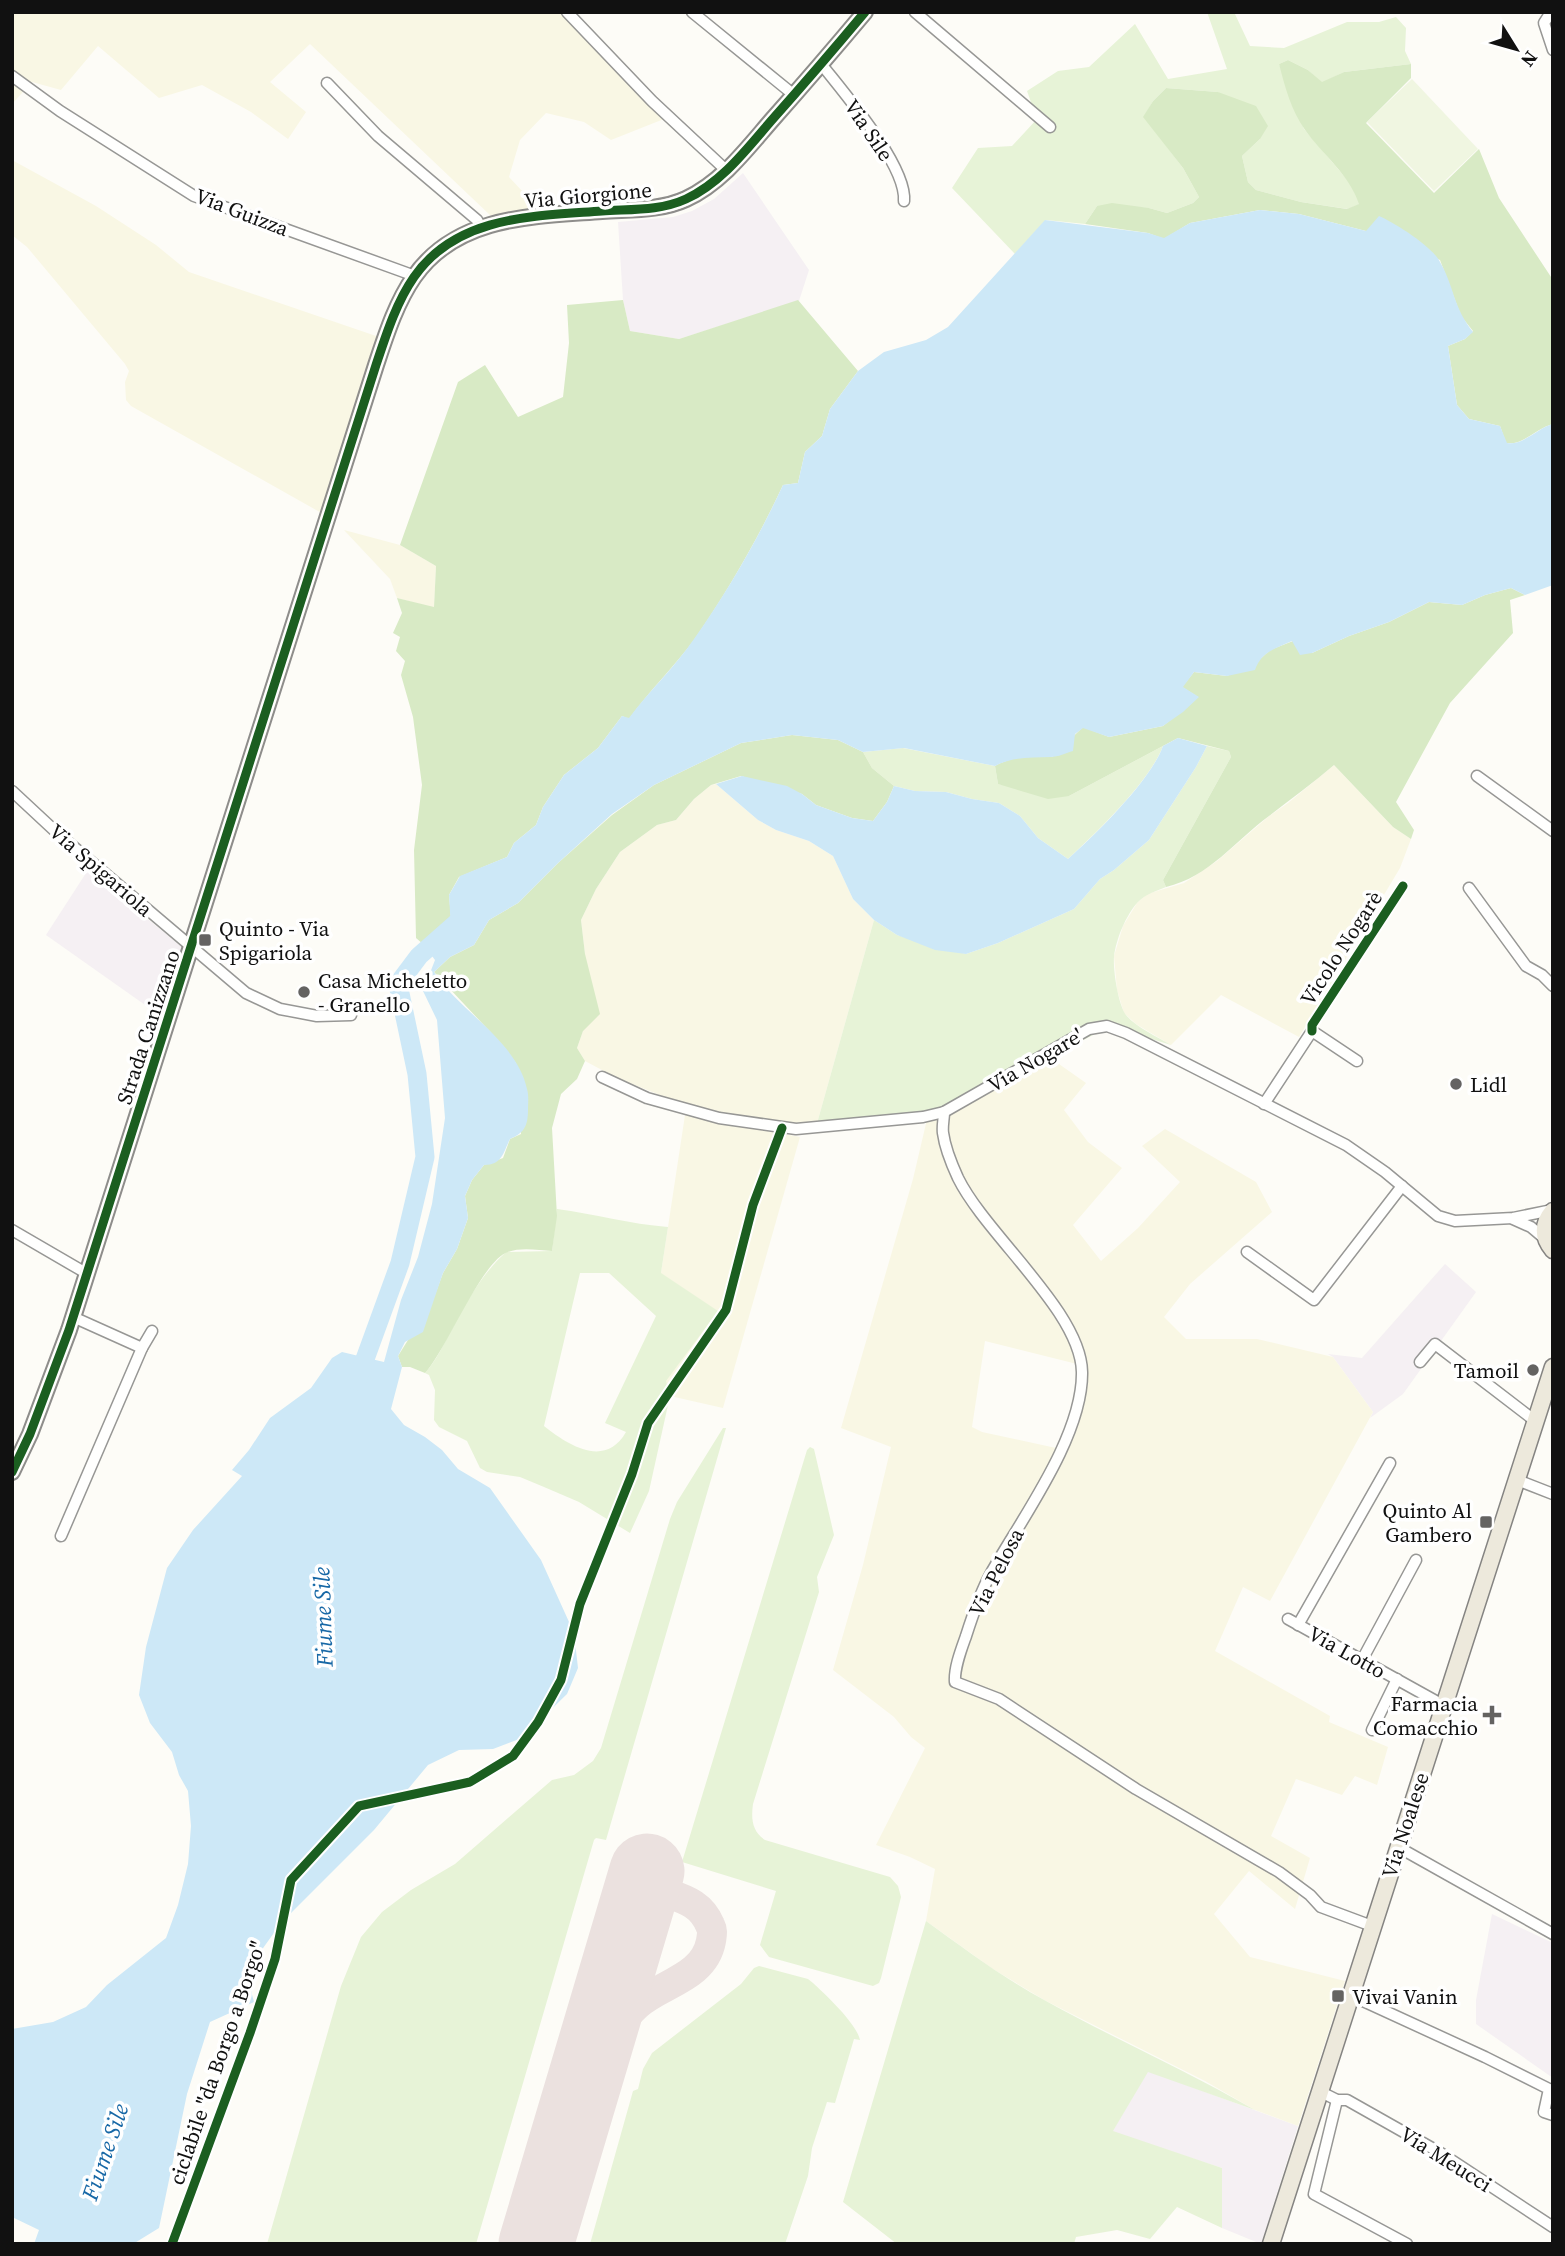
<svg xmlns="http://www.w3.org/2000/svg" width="1565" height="2256" font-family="'Source Serif 4',serif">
<rect width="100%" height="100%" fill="#fdfcf7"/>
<!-- industrial -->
<g fill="#f5f0f3">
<path d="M743,173L809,270L799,301L679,339L630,331L623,300L618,222L673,217L692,211L714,199Z"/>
<path d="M88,870L183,948L165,1019L46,935Z"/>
<path d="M1445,1264L1476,1292L1403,1394L1370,1418L1373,1412L1333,1357L1328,1354L1362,1358Z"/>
<path d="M1492,1914L1553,1943V2078L1476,2024V2000Z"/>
<path d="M1148,2071L1298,2126L1261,2244L1222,2228V2168L1112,2132Z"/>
</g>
<!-- farmland -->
<g fill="#f9f7e4" fill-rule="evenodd">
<path d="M12,12H573L605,50L674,115L611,140L584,122L546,113L520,140L509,177L538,208L491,216L310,44L270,82L306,112L288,139L251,112L202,85L159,98L98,46L61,90L32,82L12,104Z"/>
<path d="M12,160L96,206L156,245L189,272L379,337L325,515L131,406L126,400L125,382L129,371L125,364L27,247L12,235Z"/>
<path d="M344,530L400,545L436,566L434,608L397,598L390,579Z"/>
<path d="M1334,765L1393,827L1411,839L1400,868L1299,1037L1221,995L1171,1045L1136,1024L1124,1013L1117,990L1114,956L1123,926L1137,903L1147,894L1184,883L1217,861L1268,817L1288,803Z"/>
<path d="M716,784L758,820L776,830L809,841L833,856L853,899L874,920L816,1127L727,1114L670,1099L617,1078L585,1061L577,1048L583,1031L585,954L581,920L596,889L620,852L657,825L676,820L694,799L711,785Z"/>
<path d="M1049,1057L1086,1083L1064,1110L1088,1142L1122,1168L1073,1225L1101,1261L1138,1228L1180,1182L1142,1146L1165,1129L1256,1182L1272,1212L1190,1284L1164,1317L1186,1339H1257L1333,1357L1373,1412L1270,1601L1243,1587L1215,1651L1330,1716L1329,1722L1388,1747L1377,1785L1355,1776L1342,1795L1296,1779L1271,1836L1310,1858L1295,1909L1249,1871L1214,1914L1250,1957L1345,1981L1298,2126L1255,2110L1205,2081L1046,2001L993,1969L926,1921L935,1869L910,1857L876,1845L925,1748L911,1737L894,1717L833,1670L863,1565L891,1447L841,1428L913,1179L928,1115ZM985,1341L1077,1364L1075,1400L1068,1423L1056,1448L982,1432L972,1427Z"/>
<path d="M685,1115L800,1137L723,1408L670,1396L666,1382L661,1273Z"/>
</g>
<!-- green -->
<g fill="#e7f3d7" fill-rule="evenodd">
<path d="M1207,12H1234L1250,46L1284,48L1347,22H1379L1396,17L1406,28L1405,51L1411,64L1344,72L1322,83L1308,70L1288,60L1279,64L1304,129L1350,183L1360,204L1348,209L1301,202L1256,190L1248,182L1242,156L1260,139L1218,92L1166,88L1153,101L1144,117L1183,168L1199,197L1193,203L1167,213L1149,208L1097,206L1085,224L1046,220L1015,254L952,188L978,148L1012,146L1037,119L1027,91L1058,71L1089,67L1135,24L1168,79L1227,69Z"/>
<path d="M1163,746C1150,781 1097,832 1068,859L1038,838L1020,816L999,803L972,799L946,792L915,791L894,786L872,768L863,752L903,748L995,766L998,784L1069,796Z"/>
<path d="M1207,746L1229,751L1231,757L1163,880L1166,887C1156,891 1146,894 1138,902C1126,915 1116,939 1114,957C1113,970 1118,1004 1126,1015C1137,1028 1156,1036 1171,1045L1110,1026L953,1109L816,1127L874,920L897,935L966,954L998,943L1074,909L1100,879L1114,870L1149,840L1196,767Z"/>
<path d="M557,1209C594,1214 630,1224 668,1227L661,1273L718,1311L666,1381L670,1396L649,1491L630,1533L579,1502L544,1487L520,1477L487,1472L480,1468L467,1441L439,1427L434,1420L435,1390L429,1375L425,1373C437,1360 444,1343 453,1327C467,1300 484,1272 506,1252L552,1251ZM580,1273H609L656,1316L605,1423L626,1432C605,1469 568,1445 544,1426Z"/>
<path d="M723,1428H726L606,1840L596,1838L594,1840L476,2244H267L341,1986L361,1937L382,1912L411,1890L455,1864L552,1780L574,1775L593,1761L601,1748L670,1519L677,1502Z"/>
<path d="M810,1447L814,1449L834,1535L817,1577L819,1592L753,1804C751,1819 752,1831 765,1840L890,1877L898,1886L901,1897L881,1978L879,1983L873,1986L769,1957L760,1945L776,1891L682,1862L807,1450Z"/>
<path d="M926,1921C965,1949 1003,1978 1046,2001C1115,2039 1187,2071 1255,2110L1148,2072L1113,2131L1222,2168V2228L1177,2207L1150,2239L1117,2230L1076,2237L1074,2244H897L843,2202Z"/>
<path d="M759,1966L808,1979L813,1983C825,1994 857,2024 860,2040L854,2039L835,2103L827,2102L812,2148L808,2176L785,2244H590L633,2091L638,2089L643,2069L652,2053L741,1984L754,1968Z"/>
</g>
<!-- forest -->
<g fill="#d8eac5">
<path d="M1288,60L1308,70L1322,82L1344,72L1411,64V78L1366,123L1434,193L1479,149L1499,198L1553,280V424C1536,428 1523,446 1506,443L1500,426L1469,419L1457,405L1448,346L1465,339L1473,331L1461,316L1440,260L1366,231L1299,214L1260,210L1190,223L1164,239L1148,233L1085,224L1097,206L1112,203L1149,208L1167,213L1193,203L1199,197L1183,168L1143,117L1153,101L1166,88L1218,92L1256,106L1268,126L1260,139L1242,156L1248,182L1256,190L1301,202L1347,209L1359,204C1349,174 1323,155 1305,130C1291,110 1285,87 1279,64Z"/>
<path d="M623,300L630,331L679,339L798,300L858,371L830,409L822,436L805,452L798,483L783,485C758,539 728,591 694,640C674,667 649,691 629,719L622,716L598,748L564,775L543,807L536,825L514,843L507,857L459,877L449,895L452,929L441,934L432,933L423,944L416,938L414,850L422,785L413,717L401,675L405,661L396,651L400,637L393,633L402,613L397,598L434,607L436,566L400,545L458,382L485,365L518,417L563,397L569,343L567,305Z"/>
<path d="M1511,588L1525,595L1510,600L1513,633L1450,703L1396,802L1414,830L1411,839L1393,827L1334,765C1313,783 1291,799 1269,816C1235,841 1209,877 1166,887L1163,880L1231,757L1229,751L1178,738L1069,796L1048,799L998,784L995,766C1012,756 1034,755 1052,757L1083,727L1109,737L1163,726L1198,697L1182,687L1194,672L1227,676L1258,661L1270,650L1293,641L1312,653L1349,636L1389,622L1429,602L1462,605L1485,595Z"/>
<path d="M792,735L838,740L863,752L872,768L894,786L887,802L873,821L852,818L816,805L802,794L741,776L711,785L694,799L676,820L657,825L620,852L596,889L581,920L585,954L600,1014L583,1031L577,1048L585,1061L577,1079L561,1094L552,1128L557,1216L552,1251C538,1250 521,1247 508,1252C482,1260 446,1351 425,1373L410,1367H402L398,1356L433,1300L443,1273L457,1249L468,1218L465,1196L472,1180L484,1165L503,1158L510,1139L521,1134L516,1063L495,1037L434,972L450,957L474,945L489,920L518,903L558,863L612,815L654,785L741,743Z"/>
</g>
<!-- pitch -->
<path fill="#f0f6e1" d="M1412,79L1478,149L1434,191L1367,122Z"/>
<!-- water -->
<g fill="#cde8f7">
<path d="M1260,210L1299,214L1366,231L1379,216C1395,223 1432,246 1440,262C1454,286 1453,307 1473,332L1465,339L1448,346L1457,405L1469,419L1500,426L1507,443C1523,446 1537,428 1553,424V585L1525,595L1511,588L1485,595L1462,605L1429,602L1389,622L1349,636L1312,653L1300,655L1292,641C1276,648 1261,652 1255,670L1227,676L1194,672L1183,687L1199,697L1183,712L1163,726L1109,737L1083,728L1075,734L1073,751C1066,753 1058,757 1051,757C1032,758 1013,756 995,766L904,748L863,752L838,740L792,735L741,743L654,785L612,814L558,863L518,903L489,920L474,945L450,957L434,972C459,1011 517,1041 527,1089C529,1095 528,1104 528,1110C528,1126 524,1133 510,1139C503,1153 502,1165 484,1165L472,1180L465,1196L468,1218L457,1249L443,1273L423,1332L405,1342L398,1356L402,1367L391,1409L404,1425L425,1437L442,1450L458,1469L490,1488L541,1560L574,1633L578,1668L567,1694L522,1738L493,1749L459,1750L428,1765L374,1830L281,1923L246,1972L254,2002L210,2022L187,2094L159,2228L133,2244H34L39,2230L12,2217V2029L53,2022L86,2007L107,1985L166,1938L178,1905L188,1864L191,1826L188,1791L179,1775L172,1752L150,1723L139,1695L146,1647L167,1568L193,1530L242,1476L232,1470L249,1450L270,1418L311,1388L332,1358L342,1352L384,1362L401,1300L418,1257L432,1204L445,1118L437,1020L423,991L435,960L423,944L432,933L441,934L451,929L449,895L460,876L507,857L514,843L536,825L543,807L564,775L598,748L622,716L629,718C649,691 675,667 694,639C728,591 758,539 783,485L798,483L805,452L822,436L830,409L858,371L884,352L926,340L948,327L1045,220L1148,233L1164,238L1190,223Z"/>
<path d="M1178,738L1207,746L1196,767L1149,840L1114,870L1100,879L1074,909L998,943L966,954L935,950L897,935L874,920L853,899L833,856L809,841L776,830L758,820L716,784L742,776L787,786L802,794L816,805L852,818L873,821L887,802L894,786L915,791L946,792L972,799L999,803L1020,816L1038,838L1068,859C1096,834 1151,780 1163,746Z"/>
</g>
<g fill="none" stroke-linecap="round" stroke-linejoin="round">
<!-- river -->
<path stroke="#cde8f7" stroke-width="19" d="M357,1381L400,1263L425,1157L417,1074L398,984L419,956L470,911"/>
<!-- taxiway -->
<path stroke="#ebe1df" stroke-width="30" d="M586,2074C602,2047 613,2027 637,2005C662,1983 704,1978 711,1941C712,1934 713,1931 710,1925C702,1906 688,1900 669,1894L642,1906L632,1921"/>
<!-- runway -->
<path stroke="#ebe1df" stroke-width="75" d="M536,2244L647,1871"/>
<!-- street casing -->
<g stroke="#979795" stroke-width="13">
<g id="street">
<path d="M567,12L652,101L727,171"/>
<path d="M692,12L794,95"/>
<path d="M915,12L1050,127"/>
<path d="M1551,12L1544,23L1553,50"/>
<path d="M822,65C844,93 907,166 904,201"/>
<path d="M12,76L60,111L194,196L415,276"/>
<path d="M327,83L378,136L477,220L481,227"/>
<path d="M1477,776L1553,831"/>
<path d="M12,791L55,831L246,993L280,1009L317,1016L351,1015"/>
<path d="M1469,888L1526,966L1542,975L1553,986"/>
<path d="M602,1077L647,1098L719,1118L796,1129L923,1117L944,1112L1089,1029L1107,1026L1126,1033L1346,1145L1385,1172L1438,1216L1455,1221L1513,1218L1552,1210"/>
<path d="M1264,1104L1312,1031L1357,1061"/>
<path d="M944,1112C944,1119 942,1126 943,1133C945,1148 952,1165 958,1178C986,1235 1081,1312 1082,1372C1083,1436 1022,1518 991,1573C980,1593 973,1614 966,1636C961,1650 954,1668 955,1682L999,1699L1136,1789L1279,1872L1310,1895L1321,1907L1372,1926"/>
<path d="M1513,1219L1531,1227L1544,1238"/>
<path d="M12,1230L86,1273"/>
<path d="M1247,1252L1314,1300L1402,1186"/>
<path d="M142,1348L152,1331"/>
<path d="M1420,1362L1435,1344L1530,1417L1537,1419"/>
<path d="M1517,1480L1553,1494"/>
<path d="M61,1536L142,1348L73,1317"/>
<path d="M1288,1619L1443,1705"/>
<path d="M1298,1625L1390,1463"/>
<path d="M1362,1660L1416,1560"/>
<path d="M1372,1730L1397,1679"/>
<path d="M1398,1847L1553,1934"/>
<path d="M1350,1995L1485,2057L1549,2089L1544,2112L1553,2115"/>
<path d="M1319,2091L1337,2100H1347L1439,2152L1553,2227"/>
<path d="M1337,2100L1314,2194L1407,2244"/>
</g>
</g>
<!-- secondary casing -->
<g stroke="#8e8d8b" stroke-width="18">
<path id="secondary" d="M12,1472L30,1434L69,1330L376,365C386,335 396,303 414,277C457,215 535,216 602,211C630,209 660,211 686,199C721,183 746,150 771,121C803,85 834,49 865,12"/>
</g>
<!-- primary casing -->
<g stroke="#858482" stroke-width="19">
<g id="primary">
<path d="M1553,1211C1542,1224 1542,1237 1553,1250"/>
<path d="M1271,2244L1553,1367"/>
</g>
</g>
<!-- street -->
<use href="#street" stroke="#fffffe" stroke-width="10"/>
<!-- secondary -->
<use href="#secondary" stroke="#f6f4eb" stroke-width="14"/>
<!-- primary -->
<use href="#primary" stroke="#ede9dc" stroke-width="16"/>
<!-- cycleway casing -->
<g stroke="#fff" stroke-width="13">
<g id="cycleway">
<path d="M1312,1031V1025L1403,886"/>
<path d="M12,1472L30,1434L69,1330L376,365C386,335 396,303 414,277C457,215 535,216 602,211C630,209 660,211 686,199C721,183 746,150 771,121C803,85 834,49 865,12"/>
<path d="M172,2244L250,2033L275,1959L291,1880L359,1806L470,1782L513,1756L538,1722L561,1680L580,1604L632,1474L648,1423L726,1310L753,1205L782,1128"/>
</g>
</g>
<!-- cycleway -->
<use href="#cycleway" stroke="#1b5e20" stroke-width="9"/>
</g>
<!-- markers -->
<g fill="#646362" stroke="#fff" stroke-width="2.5">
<rect x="198" y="933" width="14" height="14" rx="3.5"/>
<circle cx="304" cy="992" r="7"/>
<circle cx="1456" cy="1084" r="7"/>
<circle cx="1533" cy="1370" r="7"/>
<rect x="1479" y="1515" width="14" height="14" rx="3.5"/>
<path d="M1488.5 1704.5h7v7h7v7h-7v7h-7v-7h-7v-7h7z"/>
<rect x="1331" y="1989" width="14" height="14" rx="3.5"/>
</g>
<g text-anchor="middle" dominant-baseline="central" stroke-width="7" stroke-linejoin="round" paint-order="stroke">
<!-- street labels -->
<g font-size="21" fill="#111" stroke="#fff">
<text transform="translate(869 130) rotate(56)">Via Sile</text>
<text transform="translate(588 195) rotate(-5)">Via Giorgione</text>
<text transform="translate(242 212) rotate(21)">Via Guizza</text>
<text transform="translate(101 870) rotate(41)">Via Spigariola</text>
<text transform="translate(1341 948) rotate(-57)">Vicolo Nogarè</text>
<text transform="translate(148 1027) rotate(-72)">Strada Canizzano</text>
<text transform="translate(1035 1060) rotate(-30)">Via Nogare'</text>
<text transform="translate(996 1572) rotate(-63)">Via Pelosa</text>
<text transform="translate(1347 1652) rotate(29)">Via Lotto</text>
<text transform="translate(1405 1825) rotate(-72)">Via Noalese</text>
<text transform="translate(217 2063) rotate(-71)">ciclabile "da Borgo a Borgo"</text>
<text transform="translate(1446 2159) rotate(32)">Via Meucci</text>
</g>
<!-- poi labels -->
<g font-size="21" fill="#111" stroke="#fff" text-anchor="start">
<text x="219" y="928">Quinto - Via<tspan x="219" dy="24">Spigariola</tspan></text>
<text x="318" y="980">Casa Micheletto<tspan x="318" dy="24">- Granello</tspan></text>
<text x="1470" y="1084">Lidl</text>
<text x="1519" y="1370" text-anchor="end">Tamoil</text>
<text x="1472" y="1510" text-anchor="end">Quinto Al<tspan x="1472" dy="24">Gambero</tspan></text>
<text x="1478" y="1703" text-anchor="end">Farmacia<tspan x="1478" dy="24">Comacchio</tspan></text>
<text x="1352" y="1996">Vivai Vanin</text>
</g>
<!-- water labels -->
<g font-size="23" font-style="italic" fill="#1768a6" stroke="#fff">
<text transform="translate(323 1617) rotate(-92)">Fiume Sile</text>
<text transform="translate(105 2152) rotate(-71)">Fiume Sile</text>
</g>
</g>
<!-- border -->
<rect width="1565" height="2256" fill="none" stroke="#111111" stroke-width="28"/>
<!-- north arrow -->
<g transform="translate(1516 49) rotate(127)" stroke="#ffffff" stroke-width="5" paint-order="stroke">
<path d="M0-5L12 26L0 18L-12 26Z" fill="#111111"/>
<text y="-10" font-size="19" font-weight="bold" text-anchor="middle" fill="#111111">N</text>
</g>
</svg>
